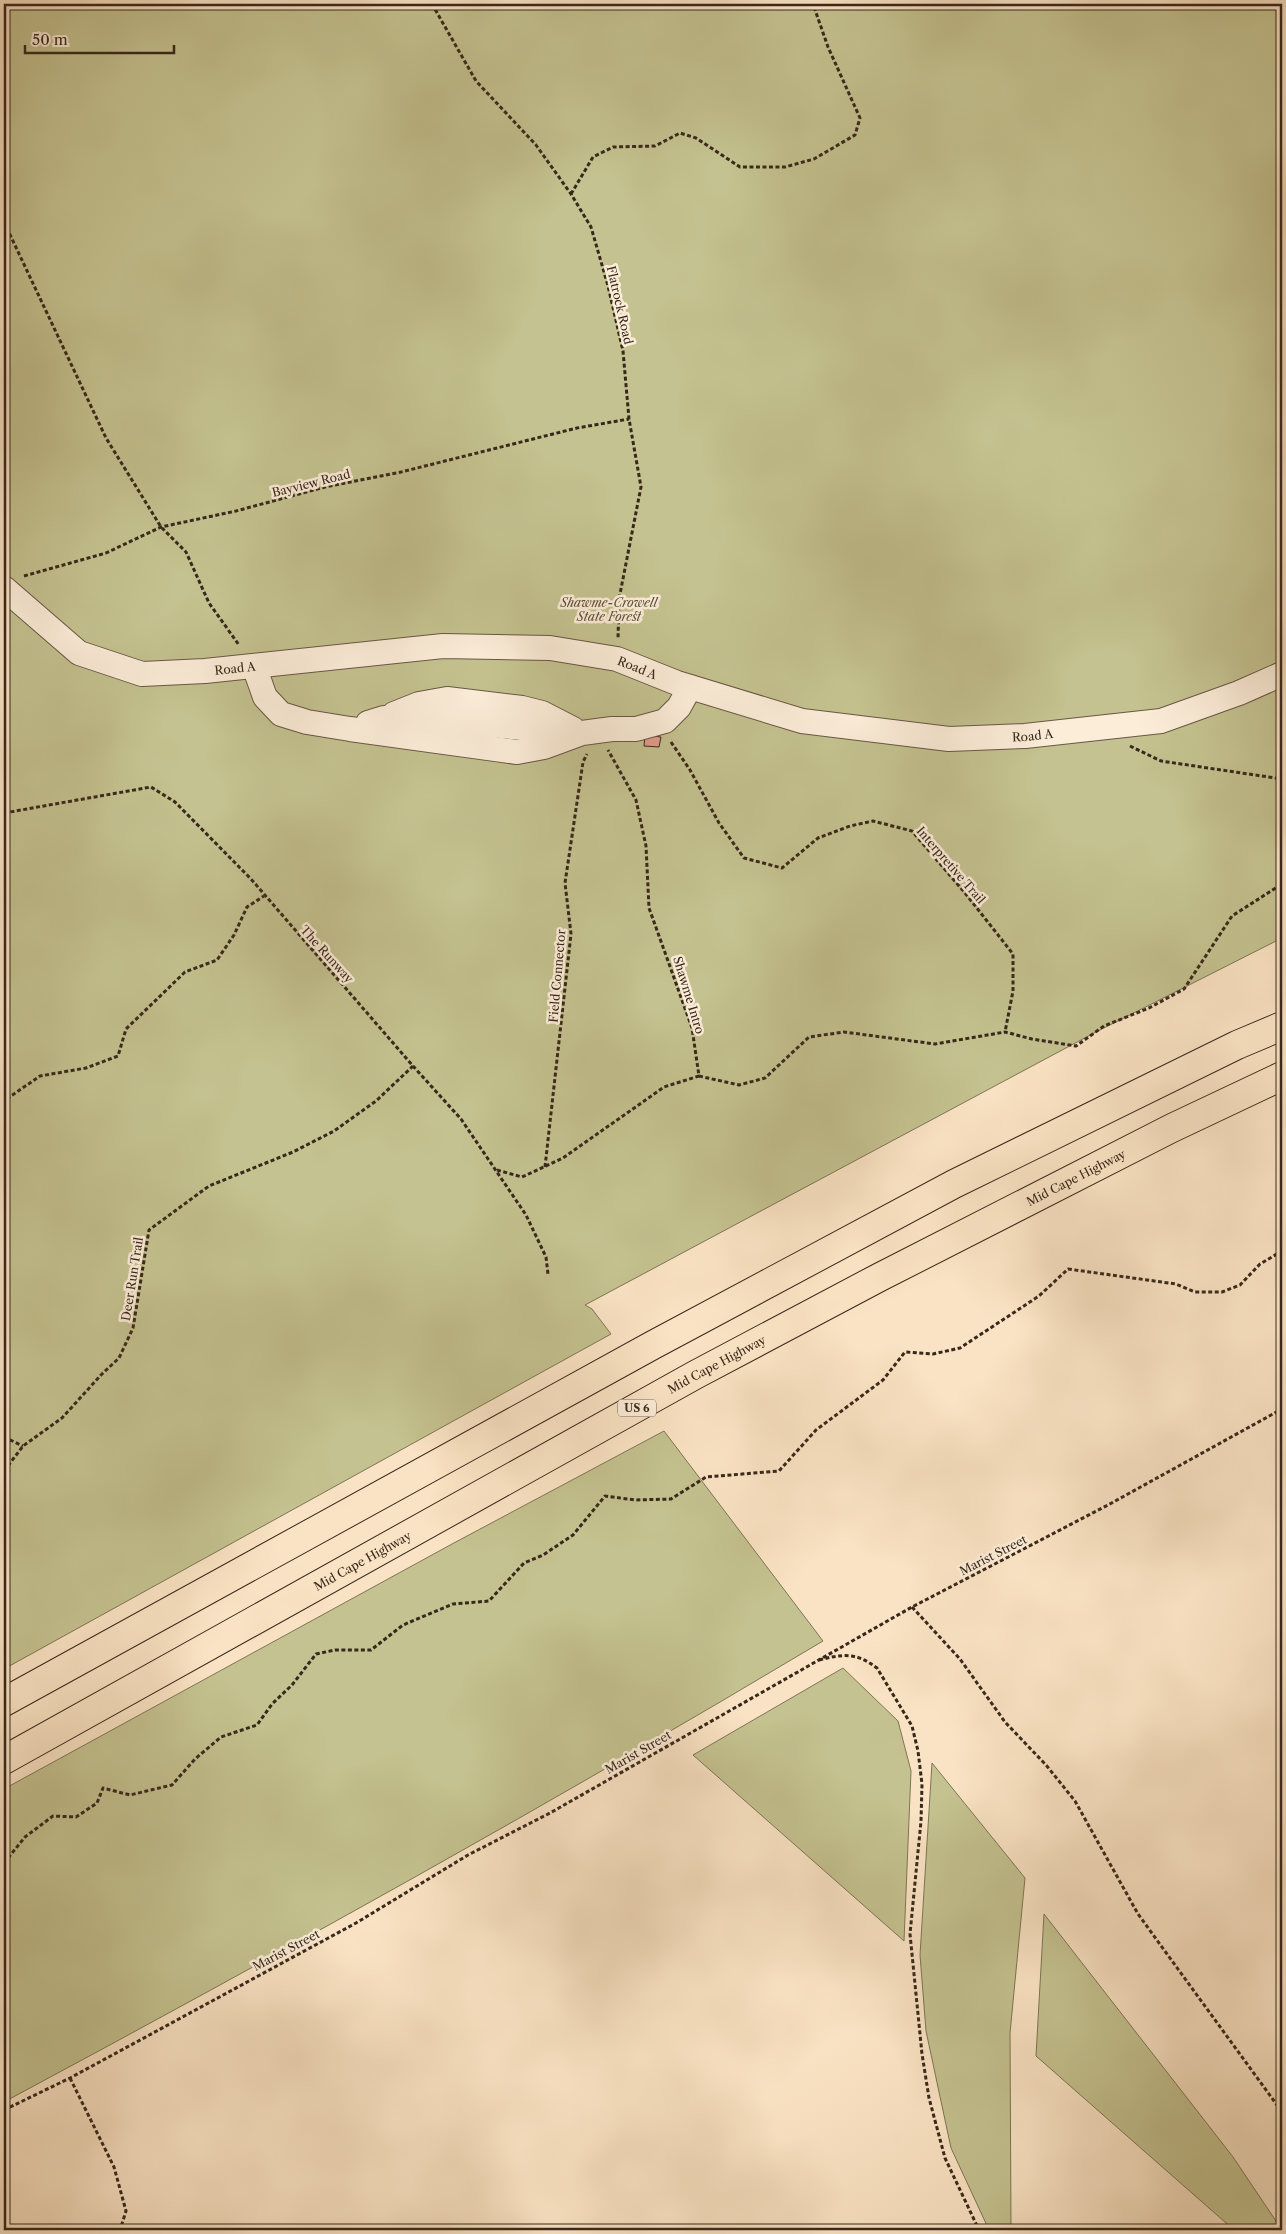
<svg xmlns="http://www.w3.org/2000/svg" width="1286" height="2234" font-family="'Libre Caslon Text',serif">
<rect width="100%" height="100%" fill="#fae3c4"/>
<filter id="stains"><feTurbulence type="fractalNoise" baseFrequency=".004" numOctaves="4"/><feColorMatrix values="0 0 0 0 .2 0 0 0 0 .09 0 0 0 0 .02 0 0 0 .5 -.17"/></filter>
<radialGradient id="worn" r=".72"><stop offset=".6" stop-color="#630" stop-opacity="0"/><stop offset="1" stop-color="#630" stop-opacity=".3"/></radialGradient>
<!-- green -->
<g fill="#c4c290" stroke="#7e7556">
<path d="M4,4H1282V938L1094,1033L585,1305L592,1309L611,1334L4,1669Z"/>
<path d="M664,1431L823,1641C554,1802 280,1954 4,2102V1789L452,1544Z"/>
<path d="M843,1668L898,1721L911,1771L904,1941L693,1755Z"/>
<path d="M932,1763L1025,1878L1010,2033L1011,2230H989L951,2148L926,2031L920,1955Z"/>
<path d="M1044,1914L1233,2157L1282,2230H1234L1036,2056Z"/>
</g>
<!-- building -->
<path fill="#e39d8c" stroke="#38281b" d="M645,735L661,737L659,747L644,746Z"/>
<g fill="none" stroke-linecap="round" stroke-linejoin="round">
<!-- minor casing -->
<g stroke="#685745" stroke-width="26">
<g id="minor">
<path id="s1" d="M4,588L79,653L142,674L205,671L443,646L550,648L617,659L677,683L802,721L949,739L1025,736L1161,721L1239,693L1282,674"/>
<path d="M254,666L265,697L281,714L307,722L350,729L517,752L544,747L582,733L612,729H636L665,721L679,707L690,687"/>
<path d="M394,714L419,704L447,699L522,708L542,713L573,729"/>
<path d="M368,723L384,718L428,720L573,732"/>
</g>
</g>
<!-- highway casing -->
<g stroke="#38281b" stroke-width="30">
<g id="highway">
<path d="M4,1702L653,1345L954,1184L1237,1045L1282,1026"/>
<path id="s2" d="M4,1760L695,1375L880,1277L1172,1128L1282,1076"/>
</g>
</g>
<!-- path -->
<g stroke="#38281b" stroke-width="3" stroke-dasharray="4 2.5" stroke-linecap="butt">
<path d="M432,4L476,81L536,145L571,194L591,227L608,286L623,351L629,419L641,487L619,599L618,639"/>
<path d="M571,194L593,157L613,147L655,146L680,133L696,138L740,167H785L814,159L855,135L860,118L828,47L813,4"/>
<path d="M4,222L106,438L161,527L186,552L209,603L239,645"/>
<path d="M24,576L106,553L161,527L236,511L325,487L401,472L577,428L629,419"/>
<path d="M671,742L690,770L719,823L744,858L782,868L818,838L850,826L873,821L912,831L965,893L1013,954V991L1005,1032"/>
<path d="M1130,746L1161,761L1282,779"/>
<path d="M4,813L151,787L175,802L251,879L413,1066L461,1119L526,1215L546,1257L548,1274"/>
<path d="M699,1076L739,1085L765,1078L809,1037L844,1032L935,1044L1005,1032L1032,1039L1076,1046L1104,1026L1149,1008L1184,989L1232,916L1282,884"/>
<path d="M4,1105L8,1098L40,1076L86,1068L118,1056L126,1029L185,972L217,960L234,935L247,907L264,896"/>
<path d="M545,1167L571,934L565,883L583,762L587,754"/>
<path d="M497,1170L522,1177L563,1158L664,1087L699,1076L692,1028L649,908L646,846L636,800L608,750"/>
<path d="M4,1437L23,1446"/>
<path d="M4,1471L23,1446L62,1418L101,1375L119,1358L133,1328L149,1230L209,1186L293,1152L334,1131L376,1101L413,1066"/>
<path d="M912,1607L960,1659L1005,1722L1046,1765L1075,1801L1138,1914L1282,2112"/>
<path d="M819,1660C843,1654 856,1652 877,1668L912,1726L918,1751L922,1784L921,1821L910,1934L922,2054L929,2098L945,2158L979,2230"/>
<path d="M4,1863L25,1837L53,1816L76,1817L97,1803L103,1788L130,1795L172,1785L195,1759L221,1737L257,1725L272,1704L292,1685L316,1654L335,1650H371L403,1625L453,1604L489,1601L524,1563L543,1555L573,1535L605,1496L635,1500L671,1499L706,1477L779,1471L816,1430L883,1380L905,1352L933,1354L960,1348L1039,1296L1068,1269L1176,1284L1195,1292H1222L1240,1285L1260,1264L1282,1251"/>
<path d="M70,2078L114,2167L126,2211L120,2230"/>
<path d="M4,2110L70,2078L356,1923L468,1855L550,1813L912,1607L1108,1505L1282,1409"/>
</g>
<!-- minor -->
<use href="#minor" stroke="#fcedd9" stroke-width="24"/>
<!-- highway -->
<use href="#highway" stroke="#fae3c4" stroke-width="28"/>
</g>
<g text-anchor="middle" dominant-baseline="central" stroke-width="5" stroke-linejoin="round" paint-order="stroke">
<!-- shield labels -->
<rect fill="#fcedd9" stroke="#736354" stroke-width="1" x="618" y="1399.5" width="38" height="17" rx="4"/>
<g font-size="11" font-weight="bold" fill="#38281b">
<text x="637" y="1408">US 6</text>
</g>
<!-- street labels -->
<g font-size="12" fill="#38281b" stroke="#fcedd9">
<text transform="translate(620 305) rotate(77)">Flatrock Road</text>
<text transform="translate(311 483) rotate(-14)">Bayview Road</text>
<text stroke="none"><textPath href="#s1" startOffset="259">Road A</textPath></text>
<text stroke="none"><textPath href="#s1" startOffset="665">Road A</textPath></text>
<text stroke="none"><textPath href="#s1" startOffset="1070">Road A</textPath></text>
<text transform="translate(951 865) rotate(49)">Interpretive Trail</text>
<text transform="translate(327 954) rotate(48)">The Runway</text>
<text transform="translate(557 976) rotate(-85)">Field Connector</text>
<text transform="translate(689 995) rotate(73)">Shawme Intro</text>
<text stroke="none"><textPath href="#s2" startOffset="1220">Mid Cape Highway</textPath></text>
<text transform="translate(132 1279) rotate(-81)">Deer Run Trail</text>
<text stroke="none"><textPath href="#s2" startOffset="815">Mid Cape Highway</textPath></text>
<text transform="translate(993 1555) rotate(-27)">Marist Street</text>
<text stroke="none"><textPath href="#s2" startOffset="410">Mid Cape Highway</textPath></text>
<text transform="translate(638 1752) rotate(-30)">Marist Street</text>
<text transform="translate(286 1950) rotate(-28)">Marist Street</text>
</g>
<!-- park labels -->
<g font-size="12" font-style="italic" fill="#5b4e38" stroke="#fcedd9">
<text x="609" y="602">Shawme-Crowell<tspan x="609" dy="14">State Forest</tspan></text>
</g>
</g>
<!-- margin -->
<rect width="1286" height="2234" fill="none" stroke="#fae3c4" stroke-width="20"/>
<rect x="5" y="5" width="1276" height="2224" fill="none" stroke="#38281b" stroke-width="2.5"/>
<rect x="10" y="10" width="1266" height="2214" fill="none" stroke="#38281b"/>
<!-- scale -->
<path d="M25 45v8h149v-8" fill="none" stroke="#38281b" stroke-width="2.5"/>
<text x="32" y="45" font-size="15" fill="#38281b" stroke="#fcedd9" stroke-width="4" paint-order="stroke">50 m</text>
<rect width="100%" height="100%" filter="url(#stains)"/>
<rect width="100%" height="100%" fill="url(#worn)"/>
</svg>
